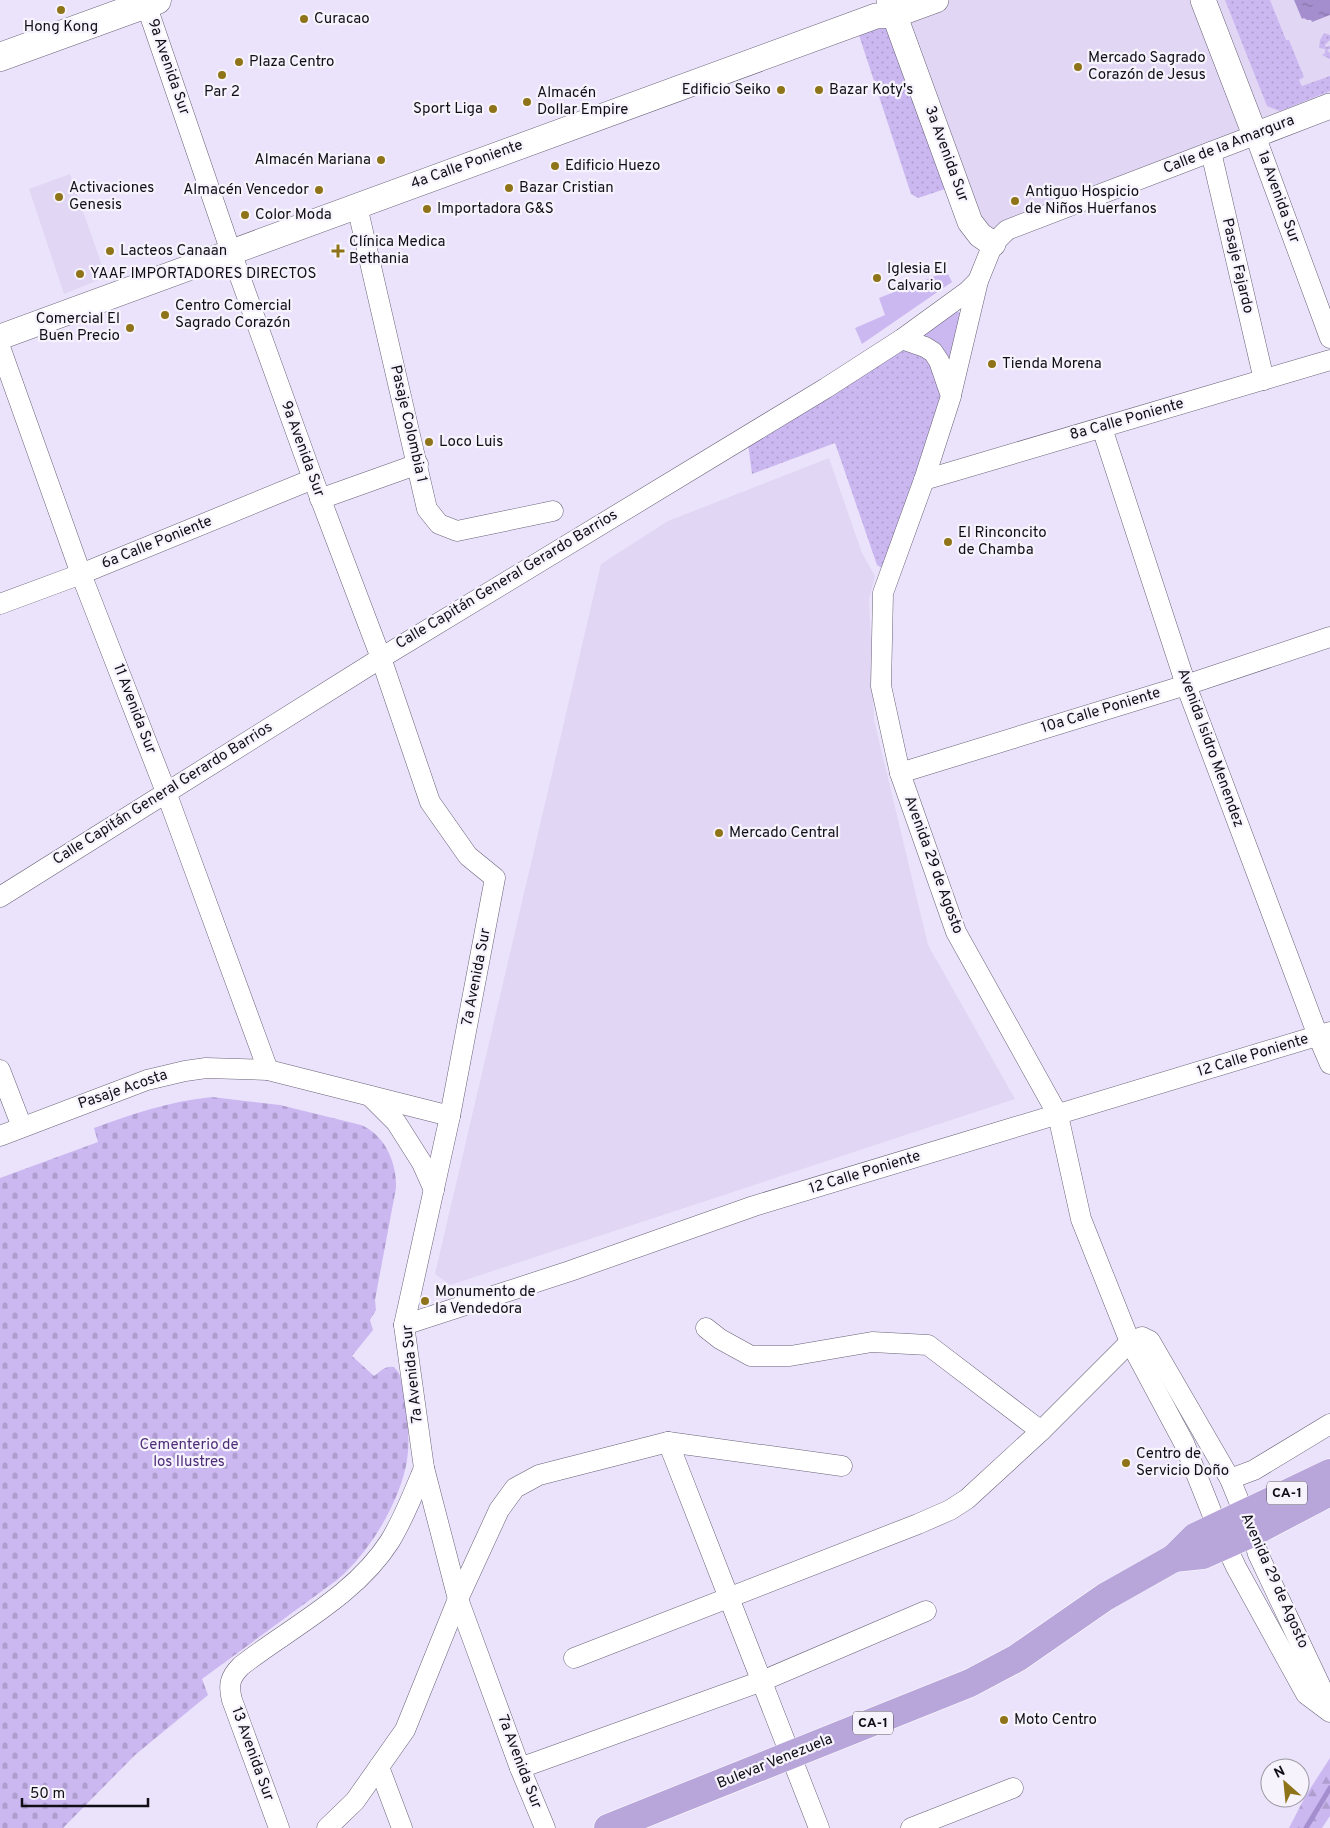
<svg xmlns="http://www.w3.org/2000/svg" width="1330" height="1828" font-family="Overpass,sans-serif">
<defs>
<pattern id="forest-firs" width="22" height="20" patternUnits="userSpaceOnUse" patternTransform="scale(1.25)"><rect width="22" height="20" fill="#ccb8f1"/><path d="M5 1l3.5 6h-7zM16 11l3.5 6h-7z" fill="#ae9dce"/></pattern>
<pattern id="cemetery-stones" width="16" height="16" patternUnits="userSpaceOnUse" patternTransform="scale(1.25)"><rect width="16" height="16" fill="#ccb8f1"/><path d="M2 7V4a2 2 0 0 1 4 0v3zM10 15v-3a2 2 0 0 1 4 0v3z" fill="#ae9dce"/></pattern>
<pattern id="park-dots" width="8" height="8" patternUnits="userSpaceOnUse" patternTransform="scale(1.25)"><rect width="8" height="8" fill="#ccb8f1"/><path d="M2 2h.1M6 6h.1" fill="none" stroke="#ae9dce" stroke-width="1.8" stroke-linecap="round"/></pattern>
<pattern id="water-ripples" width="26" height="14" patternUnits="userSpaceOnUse" patternTransform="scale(1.25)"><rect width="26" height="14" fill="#a58ecd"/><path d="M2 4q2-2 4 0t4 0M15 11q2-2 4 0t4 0" fill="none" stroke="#8572a5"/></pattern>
</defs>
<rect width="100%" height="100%" fill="#ebe3fb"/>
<!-- built -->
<g fill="#e1d6f4">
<path d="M890,0H1330V98L980,235Z"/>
<path d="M70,174L106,277L64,294L29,189Z"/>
<path d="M829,458L862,553L875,576L869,599L874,720L928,945L1015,1099L450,1285L435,1274L601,564L668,521Z"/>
</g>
<!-- grass -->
<g fill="#ccb8f1">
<path d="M945,272L948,274L952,282L862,344L855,328L885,315L879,298Z"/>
<path d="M954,311L961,313L952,362L921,334Z"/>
</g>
<!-- forest -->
<path fill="url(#forest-firs)" d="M1330,1758V1816L1322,1828H1289L1306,1795Z"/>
<!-- cemetery -->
<path fill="url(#cemetery-stones)" d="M212,1097L280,1105L361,1125C385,1135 397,1163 396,1188L375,1300L376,1310L370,1320L373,1330L352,1356L374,1376C380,1372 385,1365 394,1367L399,1373C406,1393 411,1439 407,1460C401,1500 369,1554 337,1580L202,1679L208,1695L135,1755L63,1828H0V1178L98,1142L94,1128C133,1114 170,1101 212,1097Z"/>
<!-- park -->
<g fill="url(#park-dots)">
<path d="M1225,0H1270L1286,40H1289L1304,77L1299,80L1302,86L1330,76V91L1280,111L1267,106Z"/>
<path d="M895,15L957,185L918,198L911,194L855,23Z"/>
<path d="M1324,33L1330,35V40L1325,45L1326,47L1330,46V49L1327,50L1330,53V59L1322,55L1325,53V49L1319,48L1320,40Z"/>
<path d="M910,349L929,360L940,389V398L885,566L882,568L877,565L835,443L752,474L748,443L902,351Z"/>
</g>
<!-- water -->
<path fill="url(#water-ripples)" d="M1294,0H1330V15L1312,22L1311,20H1307L1304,18L1302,19Z"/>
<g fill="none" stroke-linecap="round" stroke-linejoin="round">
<!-- stream -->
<path stroke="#a58ecd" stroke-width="5" d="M1306,1828L1330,1788"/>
<!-- minor casing -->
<g stroke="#696277" stroke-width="21">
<g id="minor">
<path d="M146,4L231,252L313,479L381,658L430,802L468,856L495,878L450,1116L404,1325L424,1468L458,1599L520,1768L545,1828"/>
<path d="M1211,152L1264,380"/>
<path d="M357,206L427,509L439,524L457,531L553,511"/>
<path d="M902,339L925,347L933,352L939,361L951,396L924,480L883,593L881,686L900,773L956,932L1058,1115L1081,1219L1130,1342L1184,1443L1217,1526L1236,1567L1306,1694L1330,1712"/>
<path d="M0,347L81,574L166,792L268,1070"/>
<path d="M951,395L978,281"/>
<path d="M1102,428L1186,685L1318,1036L1330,1064"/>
<path d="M924,480L1330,360"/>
<path d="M320,499L418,464"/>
<path d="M0,604L81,574L313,479"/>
<path d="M900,773L1186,685L1330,637"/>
<path d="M0,897L381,658L826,388L902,339L968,291L978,281L993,244L1007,230L1255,135L1330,338"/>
<path d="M0,1070L22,1127"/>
<path d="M370,1096L396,1122L422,1163L434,1190"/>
<path d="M0,1136L147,1080L185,1071L206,1068L268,1070L450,1116"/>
<path d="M404,1325L570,1271L754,1206L1330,1032"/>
<path d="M706,1328L720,1339L751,1356H790L872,1342L928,1345L1041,1431"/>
<path d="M668,1442L819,1828"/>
<path d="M1230,1479L1254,1470L1330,1424"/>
<path d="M574,1658L918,1524L950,1510L967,1499L1041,1431L1130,1342L1142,1337L1150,1341L1230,1479L1252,1533L1258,1554L1321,1687L1330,1711"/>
<path d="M379,1767L402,1828"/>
<path d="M520,1768L762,1681L926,1611"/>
<path d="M279,1828L232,1700C228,1685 230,1677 241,1666C291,1627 355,1596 390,1541C404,1518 414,1492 424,1468"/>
<path d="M327,1828L355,1801L405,1730L458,1599L499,1510L515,1488L539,1475L668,1442L842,1466"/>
<path d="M911,1828L1013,1788"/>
</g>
</g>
<!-- tertiary casing -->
<g stroke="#696277" stroke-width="26">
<g id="tertiary">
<path d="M889,0L970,222L980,235L993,244"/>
<path d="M1203,0L1255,135L1330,106"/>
<path d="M0,337L876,16L895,15L936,0"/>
</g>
</g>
<!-- secondary casing -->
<g stroke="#696277" stroke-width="29">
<path id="secondary" d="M0,57L157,0"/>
</g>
<!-- trunk casing -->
<g stroke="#fff" stroke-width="29">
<g id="trunk">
<path d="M1174,1558L1203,1555L1252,1533L1324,1495"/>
<path d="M608,1828L970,1683L1017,1658L1105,1597L1174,1558L1195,1537L1330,1473"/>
</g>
</g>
<!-- minor -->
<use href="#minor" stroke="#fff" stroke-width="20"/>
<!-- tertiary -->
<use href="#tertiary" stroke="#fff" stroke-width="25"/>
<!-- secondary -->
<use href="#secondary" stroke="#fff" stroke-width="28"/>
<!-- trunk -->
<use href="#trunk" stroke="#b8a6db" stroke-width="28"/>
</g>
<!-- markers -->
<g fill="#8f7318" stroke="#f6f3fd" stroke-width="2">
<circle cx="61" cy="10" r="5"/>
<circle cx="304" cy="19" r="5"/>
<circle cx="239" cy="62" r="5"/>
<circle cx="1078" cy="67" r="5"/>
<circle cx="222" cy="75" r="5"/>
<circle cx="781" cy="90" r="5"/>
<circle cx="819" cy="90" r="5"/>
<circle cx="527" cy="102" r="5"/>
<circle cx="493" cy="109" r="5"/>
<circle cx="381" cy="160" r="5"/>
<circle cx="555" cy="166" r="5"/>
<circle cx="509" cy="188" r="5"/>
<circle cx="319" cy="190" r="5"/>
<circle cx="59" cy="197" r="5"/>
<circle cx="1015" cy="201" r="5"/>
<circle cx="427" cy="209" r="5"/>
<circle cx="245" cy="215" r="5"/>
<circle cx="110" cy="251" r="5"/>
<path d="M335.5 243.5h5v5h5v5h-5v5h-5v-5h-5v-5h5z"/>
<circle cx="80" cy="274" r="5"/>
<circle cx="877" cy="278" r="5"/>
<circle cx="165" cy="315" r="5"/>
<circle cx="130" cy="328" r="5"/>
<circle cx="992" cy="364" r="5"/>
<circle cx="429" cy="442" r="5"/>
<circle cx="948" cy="542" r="5"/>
<circle cx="719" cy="833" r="5"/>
<circle cx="425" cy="1301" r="5"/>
<circle cx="1126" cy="1463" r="5"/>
<circle cx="1004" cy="1720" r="5"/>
</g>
<g text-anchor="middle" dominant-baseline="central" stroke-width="4.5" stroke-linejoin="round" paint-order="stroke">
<!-- shield labels -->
<g fill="#f6f3fd" stroke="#56535b" stroke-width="1">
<rect x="1267" y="1481.5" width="40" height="23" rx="4"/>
<rect x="853" y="1711.5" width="40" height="23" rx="4"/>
</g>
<g font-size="14" font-weight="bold" fill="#110f16">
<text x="1287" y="1493">CA-1</text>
<text x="873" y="1723">CA-1</text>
</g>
<!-- poi labels -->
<g font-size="15" fill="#110f16" stroke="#f6f3fd" text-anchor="start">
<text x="314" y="19">Curacao</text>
<text x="61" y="27" text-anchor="middle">Hong Kong</text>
<text x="1088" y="58">Mercado Sagrado<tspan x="1088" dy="17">Corazón de Jesus</tspan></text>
<text x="249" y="62">Plaza Centro</text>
<text x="771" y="90" text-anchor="end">Edificio Seiko</text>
<text x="829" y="90">Bazar Koty's</text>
<text x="222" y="92" text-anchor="middle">Par 2</text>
<text x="537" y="93">Almacén<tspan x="537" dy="17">Dollar Empire</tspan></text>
<text x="483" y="109" text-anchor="end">Sport Liga</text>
<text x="371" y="160" text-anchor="end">Almacén Mariana</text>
<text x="565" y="166">Edificio Huezo</text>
<text x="69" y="188">Activaciones<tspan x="69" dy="17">Genesis</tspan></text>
<text x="519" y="188">Bazar Cristian</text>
<text x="309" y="190" text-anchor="end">Almacén Vencedor</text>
<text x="1025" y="192">Antiguo Hospicio<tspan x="1025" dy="17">de Niños Huerfanos</tspan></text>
<text x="437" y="209">Importadora G&amp;S</text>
<text x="255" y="215">Color Moda</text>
<text x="349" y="242">Clínica Medica<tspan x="349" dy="17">Bethania</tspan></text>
<text x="120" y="251">Lacteos Canaan</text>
<text x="887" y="269">Iglesia El<tspan x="887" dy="17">Calvario</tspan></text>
<text x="90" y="274">YAAF IMPORTADORES DIRECTOS</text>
<text x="175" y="306">Centro Comercial<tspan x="175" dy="17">Sagrado Corazón</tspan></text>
<text x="120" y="319" text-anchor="end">Comercial El<tspan x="120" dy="17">Buen Precio</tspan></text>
<text x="1002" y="364">Tienda Morena</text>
<text x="439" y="442">Loco Luis</text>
<text x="958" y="533">El Rinconcito<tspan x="958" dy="17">de Chamba</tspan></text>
<text x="729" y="833">Mercado Central</text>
<text x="435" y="1292">Monumento de<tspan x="435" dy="17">la Vendedora</tspan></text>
<text x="1136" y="1454">Centro de<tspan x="1136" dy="17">Servicio Doño</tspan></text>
<text x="1014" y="1720">Moto Centro</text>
</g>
<!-- street labels -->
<g font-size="15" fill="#110f16" stroke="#f6f3fd">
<text transform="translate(168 67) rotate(71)">9a Avenida Sur</text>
<text transform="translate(1229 145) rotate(-21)">Calle de la Amargura</text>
<text transform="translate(946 154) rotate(70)">3a Avenida Sur</text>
<text transform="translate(467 165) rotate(-20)">4a Calle Poniente</text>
<text transform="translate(1278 197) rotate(70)">1a Avenida Sur</text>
<text transform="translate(1237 266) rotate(77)">Pasaje Fajardo</text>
<text transform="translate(1127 420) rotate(-16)">8a Calle Poniente</text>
<text transform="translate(408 424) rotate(77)">Pasaje Colombia 1</text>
<text transform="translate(302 449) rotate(70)">9a Avenida Sur</text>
<text transform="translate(157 543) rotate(-22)">6a Calle Poniente</text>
<text transform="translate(507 580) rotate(-31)">Calle Capitán General Gerardo Barrios</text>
<text transform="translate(134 709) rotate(69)">11 Avenida Sur</text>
<text transform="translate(1101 711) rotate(-17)">10a Calle Poniente</text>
<text transform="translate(1210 748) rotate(70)">Avenida Isidro Menendez</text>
<text transform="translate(163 794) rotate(-32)">Calle Capitán General Gerardo Barrios</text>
<text transform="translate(933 865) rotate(70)">Avenida 29 de Agosto</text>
<text transform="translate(477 977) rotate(-79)">7a Avenida Sur</text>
<text transform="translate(1253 1056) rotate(-17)">12 Calle Poniente</text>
<text transform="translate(123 1090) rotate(-19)">Pasaje Acosta</text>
<text transform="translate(865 1173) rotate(-17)">12 Calle Poniente</text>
<text transform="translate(413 1374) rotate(-96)">7a Avenida Sur</text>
<text transform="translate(1274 1581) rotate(66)">Avenida 29 de Agosto</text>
<text transform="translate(252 1754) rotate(70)">13 Avenida Sur</text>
<text transform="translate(519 1762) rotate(69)">7a Avenida Sur</text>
<text transform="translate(775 1762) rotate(-22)">Bulevar Venezuela</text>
</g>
<!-- park labels -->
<g font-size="15" fill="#4f2e79" stroke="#f6f3fd">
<text x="189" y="1445">Cementerio de<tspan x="189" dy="17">los Ilustres</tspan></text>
</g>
</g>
<!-- north arrow -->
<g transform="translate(1285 1783) rotate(333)"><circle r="24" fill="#f6f3fd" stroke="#9a98a1"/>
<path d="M0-4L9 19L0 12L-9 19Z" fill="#8f7318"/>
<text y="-8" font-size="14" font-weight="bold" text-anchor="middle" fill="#110f16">N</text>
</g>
<!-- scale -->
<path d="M22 1798v8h126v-8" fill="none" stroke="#110f16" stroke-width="2.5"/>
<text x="30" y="1798" font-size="15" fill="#110f16" stroke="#f6f3fd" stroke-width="4" paint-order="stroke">50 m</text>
</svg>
